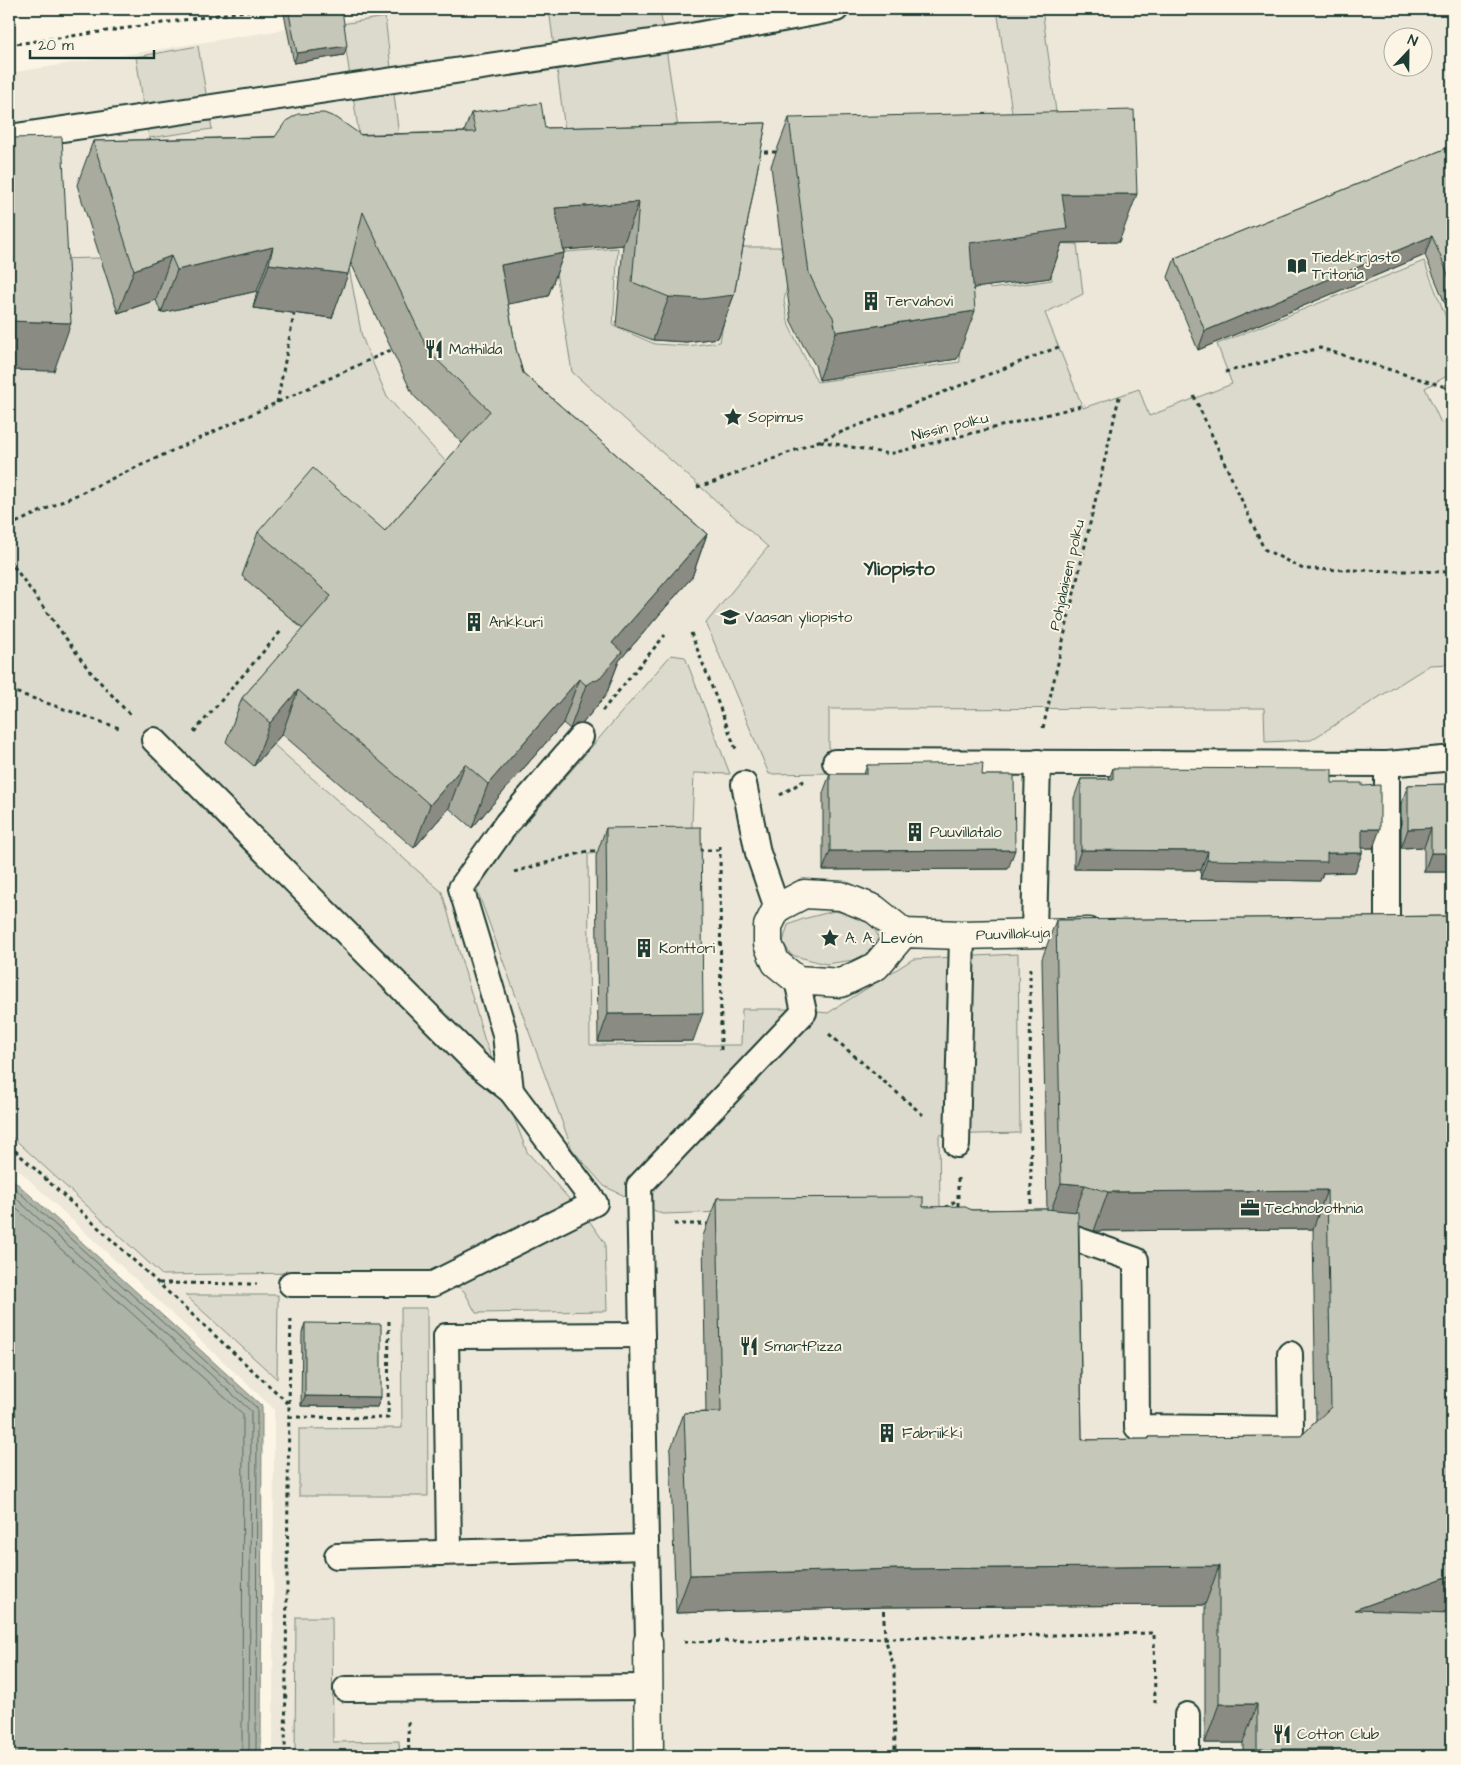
<svg xmlns="http://www.w3.org/2000/svg" width="1461" height="1765" font-family="'Architects Daughter',sans-serif">
<rect width="100%" height="100%" fill="#fcf5e5"/>
<filter id="ink" filterUnits="userSpaceOnUse"><feTurbulence type="fractalNoise" baseFrequency=".02" numOctaves="2"/><feDisplacementMap in="SourceGraphic" scale="10" xChannelSelector="R" yChannelSelector="G"/><feConvolveMatrix kernelMatrix="1 2 1 2 8 2 1 2 1" color-interpolation-filters="sRGB"/></filter>
<g filter="url(#ink)">
<!-- built -->
<path fill="#ece7d8" fill-rule="evenodd" d="M413,9H1452V1756H273L274,1409L9,1161V73ZM1394,38H1424V68H1394Z"/>
<!-- green -->
<g fill="#dcdacc" stroke="#7e8c80">
<path d="M549,9H660L678,128L566,138Z"/>
<path d="M997,9H1042L1059,134L1016,140Z"/>
<path d="M385,17L401,154L363,161L342,24Z"/>
<path d="M198,46L212,129L149,138L136,57Z"/>
<path d="M1047,243L1077,244L1083,294L1045,313L1083,408L1139,389L1149,416L1232,384L1217,344L1424,261L1452,333V373L1425,388L1441,423L1452,419V664L1430,665L1311,740L1265,742L1264,708L829,709V773L769,774L706,623L768,547L572,372L553,253L618,248L613,326L655,344L686,346L720,342L736,247H795L784,301L789,326L817,382L960,362L950,248L980,244L990,289L1052,280Z"/>
<path d="M266,255L253,308L332,318L347,257L362,337L387,397L457,474L369,574L242,576L315,640L273,744L442,892L484,1038L527,1152L590,1222L605,1243L607,1311L476,1313L464,1291L434,1271L162,1275L9,1134V370L54,371L48,259L101,258L118,313L156,300L162,313Z"/>
<path d="M671,655L685,657L730,774L694,773L691,848L588,854L590,1045H741L742,1009H791L828,1013L913,959L1018,954L1020,1133L939,1135L940,1205L950,1238L915,1206L662,1214L604,1186L572,1149L477,890L512,839Z"/>
<path d="M834,911C854,915 868,916 878,936L875,947L861,959L826,964L791,955L783,942L788,925L803,919Z"/>
<path d="M185,1295H278L277,1379Z"/>
<path d="M401,1308H427L428,1496H299V1429L402,1428Z"/>
<path d="M296,1617H332L333,1742L399,1741L400,1756H295Z"/>
</g>
<!-- water -->
<path fill="#aeb3a7" stroke="#758479" d="M9,1176L262,1406L261,1756H9Z"/>
<g fill="none" stroke-linecap="round" stroke-linejoin="round">
<!-- shore -->
<g stroke="#586c62" stroke-width="1">
<path d="M9,1183L257,1408L256,1756"/>
<path d="M9,1192L251,1411L249,1756"/>
<path d="M9,1202L243,1414L242,1756"/>
</g>
<!-- lane casing -->
<g stroke="#1f3d34" stroke-width="28">
<g id="lane">
<path d="M9,137L691,36L836,9"/>
<path d="M154,740L478,1065L511,1091L595,1203L433,1284H291"/>
<path d="M835,762L1387,764L1443,759"/>
<path d="M744,784L758,853L777,908"/>
<path d="M1387,928V764"/>
<path d="M1034,932L1038,762"/>
<path d="M511,1091L505,1034L461,888L507,823L581,737"/>
<path d="M957,1145L962,935"/>
<path d="M1048,1235L1070,1237L1136,1260L1137,1427L1291,1429L1290,1354"/>
<path d="M449,1552L446,1336L642,1335"/>
<path d="M337,1556L646,1547"/>
<path d="M648,1642L639,1186L804,1012L797,980"/>
<path d="M346,1689L648,1687"/>
<path d="M1187,1715V1756"/>
</g>
</g>
<!-- street casing -->
<g stroke="#1f3d34" stroke-width="31">
<g id="street">
<path d="M904,933L876,966L841,983L797,980L776,963L768,944V926L777,908L804,894L841,896L874,909L904,933L962,935L1089,932"/>
<path d="M648,1642L649,1756"/>
</g>
</g>
<!-- path -->
<g stroke="#1f3d34" stroke-width="3" stroke-dasharray="4 4" stroke-linecap="butt">
<path d="M9,45L260,9"/>
<path d="M756,152H780"/>
<path d="M1225,372L1320,348L1452,389"/>
<path d="M1194,396L1264,549L1303,569L1452,572"/>
<path d="M277,403L294,314"/>
<path d="M820,441L889,454L1085,405"/>
<path d="M697,487L714,482L1061,346"/>
<path d="M9,526L391,350"/>
<path d="M9,560L89,670L131,716"/>
<path d="M691,633L737,752"/>
<path d="M9,690L122,729"/>
<path d="M602,711L665,635"/>
<path d="M1043,728L1120,393"/>
<path d="M194,732L282,630"/>
<path d="M780,795L807,779"/>
<path d="M720,846L721,1050"/>
<path d="M699,850H720"/>
<path d="M514,872L588,851H600"/>
<path d="M1030,968L1031,1206"/>
<path d="M829,1034L923,1115"/>
<path d="M9,1145L289,1404L285,1756"/>
<path d="M958,1178V1210"/>
<path d="M945,1208L958,1199"/>
<path d="M674,1224H710"/>
<path d="M159,1283L257,1284"/>
<path d="M289,1403L291,1317"/>
<path d="M289,1417L388,1418L389,1318"/>
<path d="M883,1603L885,1638L894,1667L895,1756"/>
<path d="M684,1642L1154,1633L1155,1703"/>
<path d="M408,1722L409,1756"/>
</g>
<!-- lane -->
<use href="#lane" stroke="#fcf5e5" stroke-width="24"/>
<!-- street -->
<use href="#street" stroke="#fcf5e5" stroke-width="28"/>
</g>
<!-- wall -->
<g fill="#a9ab9f" stroke="#1f3d34" fill-rule="evenodd">
<path d="M283,9H342L344,55L294,63Z"/>
<path d="M471,113L545,128L766,123L734,295L718,338L686,342L653,340L616,326L623,245L564,250V253L548,296L508,304L516,349L523,373L707,534L692,577L619,661L606,695L582,724H576L570,729L563,723L472,828L449,808L414,848L282,734L254,766L226,742L242,698L303,629L242,576L258,532L385,531L462,443L413,395L351,263L332,318L253,308L257,291L161,313L156,300L118,313L77,185L93,141L464,132Z"/>
<path d="M789,118L1119,242L1062,243L1050,278L973,288L957,359L819,380L815,365L803,345L791,321L771,166Z"/>
<path d="M1452,146V320L1425,255L1198,350L1168,277L1175,258Z"/>
<path d="M867,765L982,775L1008,869L823,870V793L830,774H864Z"/>
<path d="M1113,768L1362,786L1373,848H1362V853L1355,872L1323,873L1320,881L1200,879L1201,870L1074,869V798L1081,779H1109Z"/>
<path d="M1452,784V872H1424V847L1401,848V804L1408,785Z"/>
<path d="M606,828L693,1041L598,1042L596,856Z"/>
<path d="M1452,916V1609L1442,1612L1452,1756H1243V1743H1205V1605L882,1607L676,1613L670,1451L684,1413L706,1412L703,1236L717,1198L923,1207L972,1210L1047,1209L1042,959L1056,920ZM1079,1226L1094,1231L1313,1229L1316,1421L1301,1436L1149,1437L1148,1439L1082,1440Z"/>
<path d="M305,1323L381,1397L377,1407L301,1406L302,1333Z"/>
</g>
<!-- shaded-wall -->
<g fill="#8a8b82" stroke="#1f3d34">
<path d="M347,46L344,55L294,63L297,53Z"/>
<path d="M1062,194H1137L1119,242L1062,243L1050,278L952,291L970,243Z"/>
<path d="M639,202L623,245L540,252L555,208Z"/>
<path d="M1432,236L1425,255L1198,350L1205,331Z"/>
<path d="M273,247L257,291L161,313L177,270Z"/>
<path d="M564,253L548,296L485,309L501,265Z"/>
<path d="M171,256L156,300L118,313L134,270Z"/>
<path d="M269,264L348,274L332,318L253,308Z"/>
<path d="M734,295L718,338L686,342L653,340L669,297Z"/>
<path d="M975,311L957,359L819,380L836,332Z"/>
<path d="M9,321L71,323L54,371L9,370Z"/>
<path d="M707,534L692,577L619,661L606,695L582,724H576L570,729L586,685L612,643Z"/>
<path d="M579,679L563,723L472,828L488,784Z"/>
<path d="M298,690L282,734L254,766L270,723Z"/>
<path d="M465,764L449,808L414,848L430,805Z"/>
<path d="M1431,828L1424,847L1401,848L1408,829Z"/>
<path d="M1362,829H1380L1373,848H1355Z"/>
<path d="M1015,850L1008,869L823,870L830,851Z"/>
<path d="M1081,850L1208,851L1201,870L1074,869Z"/>
<path d="M1327,853H1362L1355,872L1323,873L1320,881L1200,879L1207,860Z"/>
<path d="M1431,853H1452V872H1424Z"/>
<path d="M703,1013L693,1041L598,1042L608,1014Z"/>
<path d="M1061,1183L1085,1185L1071,1223L1047,1221Z"/>
<path d="M1327,1190L1313,1229L1094,1231L1108,1192Z"/>
<path d="M305,1396L381,1397L377,1407L301,1406Z"/>
<path d="M1219,1566L1205,1605L882,1607L676,1613L690,1575L896,1569Z"/>
<path d="M1452,1575V1609L1340,1649L1354,1610Z"/>
<path d="M1219,1704H1257L1243,1743H1205Z"/>
<path d="M1257,1749H1333L1330,1756H1254Z"/>
</g>
<!-- building -->
<g fill="#c5c7b9" stroke="#1f3d34">
<path d="M288,9H342L347,46L297,53Z"/>
<path d="M541,103L545,128L766,123L734,295L702,299L669,297L632,282L639,202L555,208L564,253L501,265L516,349L523,373L707,534L612,643L622,652L598,680L592,681L586,685L579,679L488,784L465,764L430,805L298,690L270,723L242,698L331,596L258,532L313,468L385,531L490,411L429,352L363,212L348,274L269,264L273,247L177,270L171,256L134,270L93,141L275,137L286,121L298,114L324,113L337,118L361,135L476,132L471,113Z"/>
<path d="M1134,110L1137,194H1062L1067,229L970,243L975,311L836,332L833,317L820,297L809,273L789,118Z"/>
<path d="M62,137L71,323L9,321V138Z"/>
<path d="M1452,146V284L1432,236L1205,331L1175,258Z"/>
<path d="M983,763L982,775H1014L1015,850L830,851V774H867V765Z"/>
<path d="M1113,768L1332,769V783H1362V786L1380,785V829H1362V853H1327V862L1207,860L1208,851L1081,850V779H1113Z"/>
<path d="M1452,784V853H1431V828L1408,829V785Z"/>
<path d="M701,827L703,1013L608,1014L606,828Z"/>
<path d="M1452,916V1575L1354,1610L1452,1613V1756H1333V1749H1257V1704H1219V1566L896,1569L690,1575L684,1413L721,1412L717,1198L923,1197V1207L963,1206L972,1210L1045,1209L1078,1212L1082,1440L1149,1439V1437L1301,1436L1331,1407L1327,1190L1108,1192L1085,1185L1061,1183L1056,920Z"/>
<path d="M305,1323L381,1324V1397L305,1396Z"/>
</g>
</g>
<!-- icons -->
<defs>
<g id="library-bare" transform="scale(1.5)"><path d="M-6-4Q-3-5.5-.7-3.5V5Q-3 3-6 4ZM6-4Q3-5.5 .7-3.5V5Q3 3 6 4Z" fill="#1f3d34" stroke="#fcf5e5" stroke-width="2.5" paint-order="stroke"/></g>
<g id="building-bare" transform="scale(1.5)"><path d="M-4-6H4V6H1V3H-1V6H-4ZM-2.5-4.3h1.7v1.8h-1.7ZM.8-4.3h1.7v1.8H.8ZM-2.5-1h1.7V.8h-1.7ZM.8-1h1.7V.8H.8Z" fill="#1f3d34" stroke="#fcf5e5" stroke-width="2.5" paint-order="stroke"/></g>
<g id="restaurant-bare" transform="scale(1.5)"><path d="M-5-6h1v4h1v-4h1v4h1v-4h1v5L-1.5 .5V6h-2V.5L-5-1ZM5-6V6H3V1.5H1.5Q1.5-4 5-6Z" fill="#1f3d34" stroke="#fcf5e5" stroke-width="2.5" paint-order="stroke"/></g>
<g id="sight-bare" transform="scale(1.5)"><path d="M0-6L1.8-2.2L6-1.7L2.9 1.2L3.7 5.4L0 3.3L-3.7 5.4L-2.9 1.2L-6-1.7L-1.8-2.2Z" fill="#1f3d34" stroke="#fcf5e5" stroke-width="2.5" paint-order="stroke"/></g>
<g id="university-bare" transform="scale(1.5)"><path d="M0-5L7-2L0 1L-7-2ZM-4 1L0 2.5L4 1V4Q0 6-4 4Z" fill="#1f3d34" stroke="#fcf5e5" stroke-width="2.5" paint-order="stroke"/></g>
<g id="office-bare" transform="scale(1.5)"><path d="M-6-3h4V-5.5h4V-3h4V5H-6ZM-1-4.5V-3h2v-1.5ZM-6 0V1H6V0Z" fill="#1f3d34" stroke="#fcf5e5" stroke-width="2.5" paint-order="stroke"/></g>
</defs>
<g fill-rule="evenodd">
<use href="#library-bare" x="1297" y="266"/>
<use href="#building-bare" x="871" y="301"/>
<use href="#restaurant-bare" x="434" y="349"/>
<use href="#sight-bare" x="733" y="417"/>
<use href="#university-bare" x="730" y="617"/>
<use href="#building-bare" x="474" y="622"/>
<use href="#building-bare" x="915" y="832"/>
<use href="#sight-bare" x="830" y="938"/>
<use href="#building-bare" x="644" y="948"/>
<use href="#office-bare" x="1250" y="1208"/>
<use href="#restaurant-bare" x="749" y="1346"/>
<use href="#building-bare" x="887" y="1433"/>
<use href="#restaurant-bare" x="1282" y="1734"/>
</g>
<g text-anchor="middle" dominant-baseline="central" stroke-width="4" stroke-linejoin="round" paint-order="stroke">
<!-- poi labels -->
<g font-size="15" fill="#1f3d34" stroke="#fcf5e5" text-anchor="start">
<text x="1312" y="257">Tiedekirjasto<tspan x="1312" dy="17">Tritonia</tspan></text>
<text x="886" y="301">Tervahovi</text>
<text x="449" y="349">Mathilda</text>
<text x="748" y="417">Sopimus</text>
<text x="745" y="617">Vaasan yliopisto</text>
<text x="489" y="622">Ankkuri</text>
<text x="930" y="832">Puuvillatalo</text>
<text x="845" y="938">A. A. Levón</text>
<text x="659" y="948">Konttori</text>
<text x="1265" y="1208">Technobothnia</text>
<text x="764" y="1346">SmartPizza</text>
<text x="902" y="1433">Fabriikki</text>
<text x="1297" y="1734">Cotton Club</text>
</g>
<!-- street labels -->
<g font-size="15" fill="#1f3d34" stroke="#fcf5e5">
<text transform="translate(950 427) rotate(-14)">Nissin polku</text>
<text transform="translate(1067 575) rotate(-77)">Pohjalaisen polku</text>
<text transform="translate(1013 934) rotate(-2)">Puuvillakuja</text>
</g>
<!-- district labels -->
<g font-size="20" font-weight="bold" fill="#1f3d34" stroke="#fcf5e5">
<text x="899" y="569">Yliopisto</text>
</g>
</g>
<!-- margin -->
<rect width="1461" height="1765" fill="none" stroke="#fcf5e5" stroke-width="30"/>
<rect x="15" y="15" width="1431" height="1735" fill="none" stroke="#1f3d34" stroke-width="2" filter="url(#ink)"/>
<!-- north arrow -->
<g transform="translate(1408 52) rotate(22)"><circle r="24" fill="#fcf5e5" stroke="#a4ab9e"/>
<path d="M0-4L9 19L0 12L-9 19Z" fill="#1f3d34"/>
<text y="-8" font-size="14" font-weight="bold" text-anchor="middle" fill="#1f3d34">N</text>
</g>
<!-- scale -->
<path d="M30 50v8h124v-8" fill="none" stroke="#1f3d34" stroke-width="2.5"/>
<text x="38" y="50" font-size="15" fill="#1f3d34" stroke="#fcf5e5" stroke-width="4" paint-order="stroke">20 m</text>
</svg>
